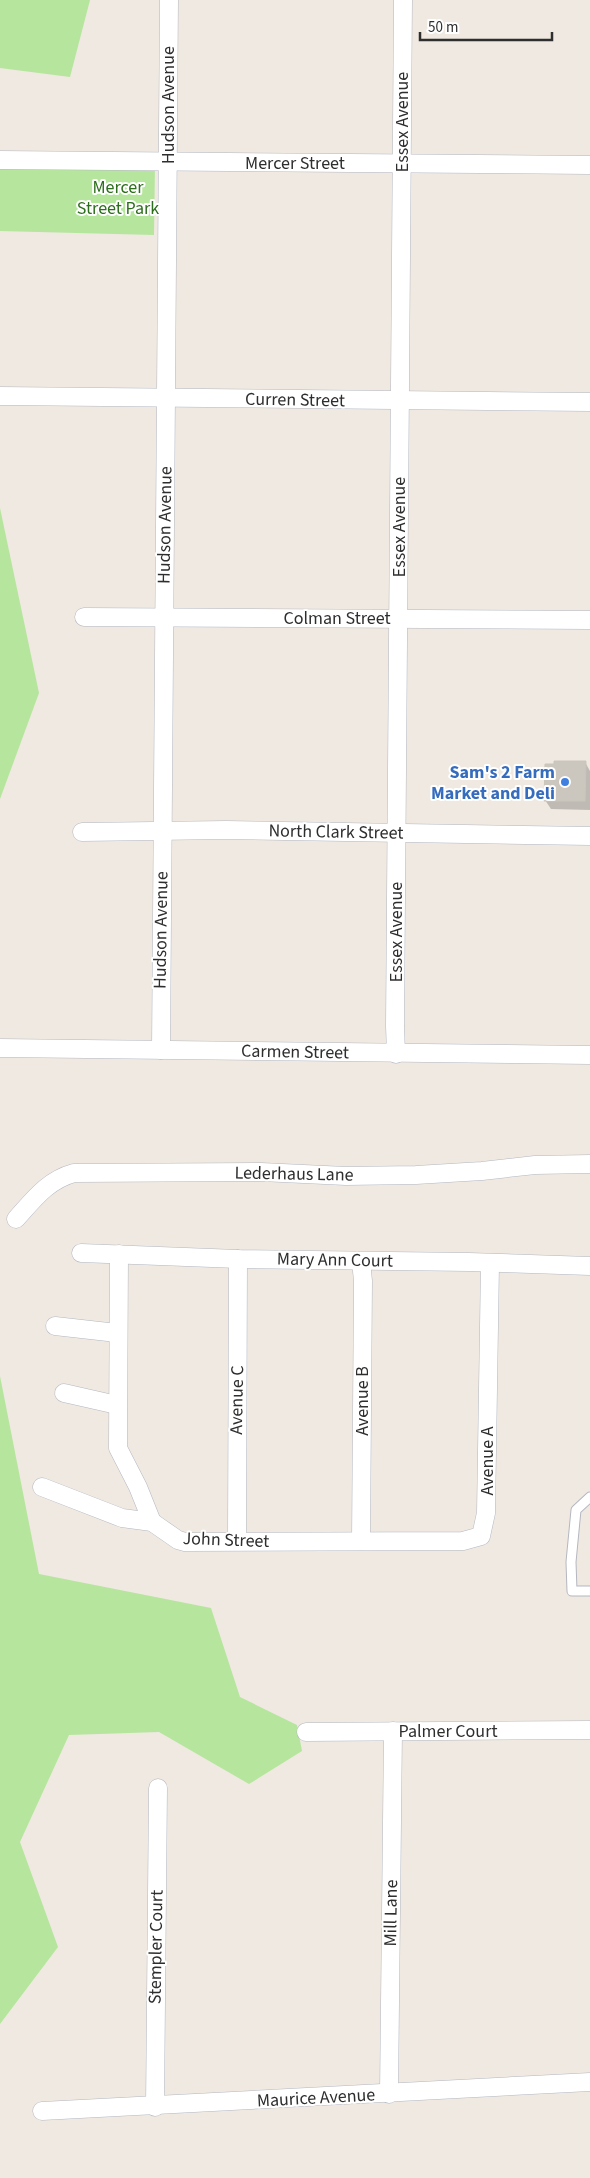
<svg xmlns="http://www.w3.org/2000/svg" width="590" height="2178" font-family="'Source Sans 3',sans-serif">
<rect width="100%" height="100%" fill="#efe9e1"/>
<!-- green -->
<g fill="#b6e59e">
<path d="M0,0H90L70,77L0,68Z"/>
<path d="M155,162L154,235L0,231V163Z"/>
<path d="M0,508L39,693L0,799Z"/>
<path d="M0,1376L39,1574L211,1608L240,1697L297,1725L302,1751L249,1784L159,1732L69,1735L20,1842L58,1947L0,2024Z"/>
</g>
<!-- shadow -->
<path fill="#0003" d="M585,762L590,771V810L551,809L545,800Z"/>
<!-- building -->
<path fill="#cbc7bf" stroke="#cbc5ba" d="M554,761H586L585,801H544L545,764H554Z"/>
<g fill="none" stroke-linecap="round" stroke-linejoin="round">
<!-- service casing -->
<g stroke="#b4b7c1" stroke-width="11">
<path id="service" d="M590,1497L576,1510L571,1562L572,1591H590"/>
</g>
<!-- minor casing -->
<g stroke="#b4b7c1" stroke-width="19">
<g id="minor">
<path d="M0,160L590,165"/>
<path d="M0,396L590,402"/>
<path d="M84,617L590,620"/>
<path d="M82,832L226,830L590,836"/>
<path d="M0,1048L590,1055"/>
<path d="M161,1050L169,0"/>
<path d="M396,1054L395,1026L403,0"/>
<path d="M16,1219C34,1199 48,1180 74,1173L261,1172L346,1176L416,1175L482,1171L535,1165L590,1164"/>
<path d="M81,1253L238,1259L469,1262L590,1266"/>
<path d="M119,1254L118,1448L138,1487L152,1522"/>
<path d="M55,1326L117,1333"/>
<path d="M64,1393L117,1405"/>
<path d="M42,1487L122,1518L152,1522L178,1540L185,1542L463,1541L481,1536L486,1513L490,1264"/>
<path d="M237,1541L238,1259"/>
<path d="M361,1541L363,1281L361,1261"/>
<path d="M306,1732L590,1730"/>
<path d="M389,2094L393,1731"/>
<path d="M155,2107L158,1788"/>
<path d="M42,2111L590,2082"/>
</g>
</g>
<!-- service -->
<use href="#service" stroke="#fff" stroke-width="9"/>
<!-- minor -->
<use href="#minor" stroke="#fff" stroke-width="18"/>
</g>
<!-- markers -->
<circle fill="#3f7fe0" stroke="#fff" stroke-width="2" cx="565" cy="782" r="5"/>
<g text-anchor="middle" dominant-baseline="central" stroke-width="4" stroke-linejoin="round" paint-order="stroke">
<!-- street labels -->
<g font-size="18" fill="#2e2e2e" stroke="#fff">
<text transform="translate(168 105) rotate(-90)">Hudson Avenue</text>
<text transform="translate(402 122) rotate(-90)">Essex Avenue</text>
<text x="295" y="163">Mercer Street</text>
<text transform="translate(295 400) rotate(1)">Curren Street</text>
<text transform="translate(165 525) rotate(-89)">Hudson Avenue</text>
<text transform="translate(399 527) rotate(-90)">Essex Avenue</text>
<text x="337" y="618">Colman Street</text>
<text transform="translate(336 832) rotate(1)">North Clark Street</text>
<text transform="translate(161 930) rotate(-89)">Hudson Avenue</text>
<text transform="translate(396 932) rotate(-90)">Essex Avenue</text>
<text transform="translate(295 1052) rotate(1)">Carmen Street</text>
<text transform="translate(294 1174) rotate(1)">Lederhaus Lane</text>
<text transform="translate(335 1260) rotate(1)">Mary Ann Court</text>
<text transform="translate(237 1400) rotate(-89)">Avenue C</text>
<text transform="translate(362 1401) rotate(-90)">Avenue B</text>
<text transform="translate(487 1461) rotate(-90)">Avenue A</text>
<text transform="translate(226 1540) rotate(2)">John Street</text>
<text x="448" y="1731">Palmer Court</text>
<text transform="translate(391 1913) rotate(-89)">Mill Lane</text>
<text transform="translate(156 1947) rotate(-89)">Stempler Court</text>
<text transform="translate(316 2098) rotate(-3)">Maurice Avenue</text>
</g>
<!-- park labels -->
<g font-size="18" fill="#2c6e1b" stroke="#fff">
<text x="118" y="187">Mercer<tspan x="118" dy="21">Street Park</tspan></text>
</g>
<!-- shop labels -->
<g font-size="18" font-weight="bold" fill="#366cbe" stroke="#fff" text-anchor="end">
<text x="555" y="772">Sam's 2 Farm<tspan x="555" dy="21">Market and Deli</tspan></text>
</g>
</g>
<!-- scale -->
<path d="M420 32v8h132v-8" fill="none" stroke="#2e2e2e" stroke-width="2.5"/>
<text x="428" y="32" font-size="15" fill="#2e2e2e" stroke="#ffffff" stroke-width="4" paint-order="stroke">50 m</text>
</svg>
